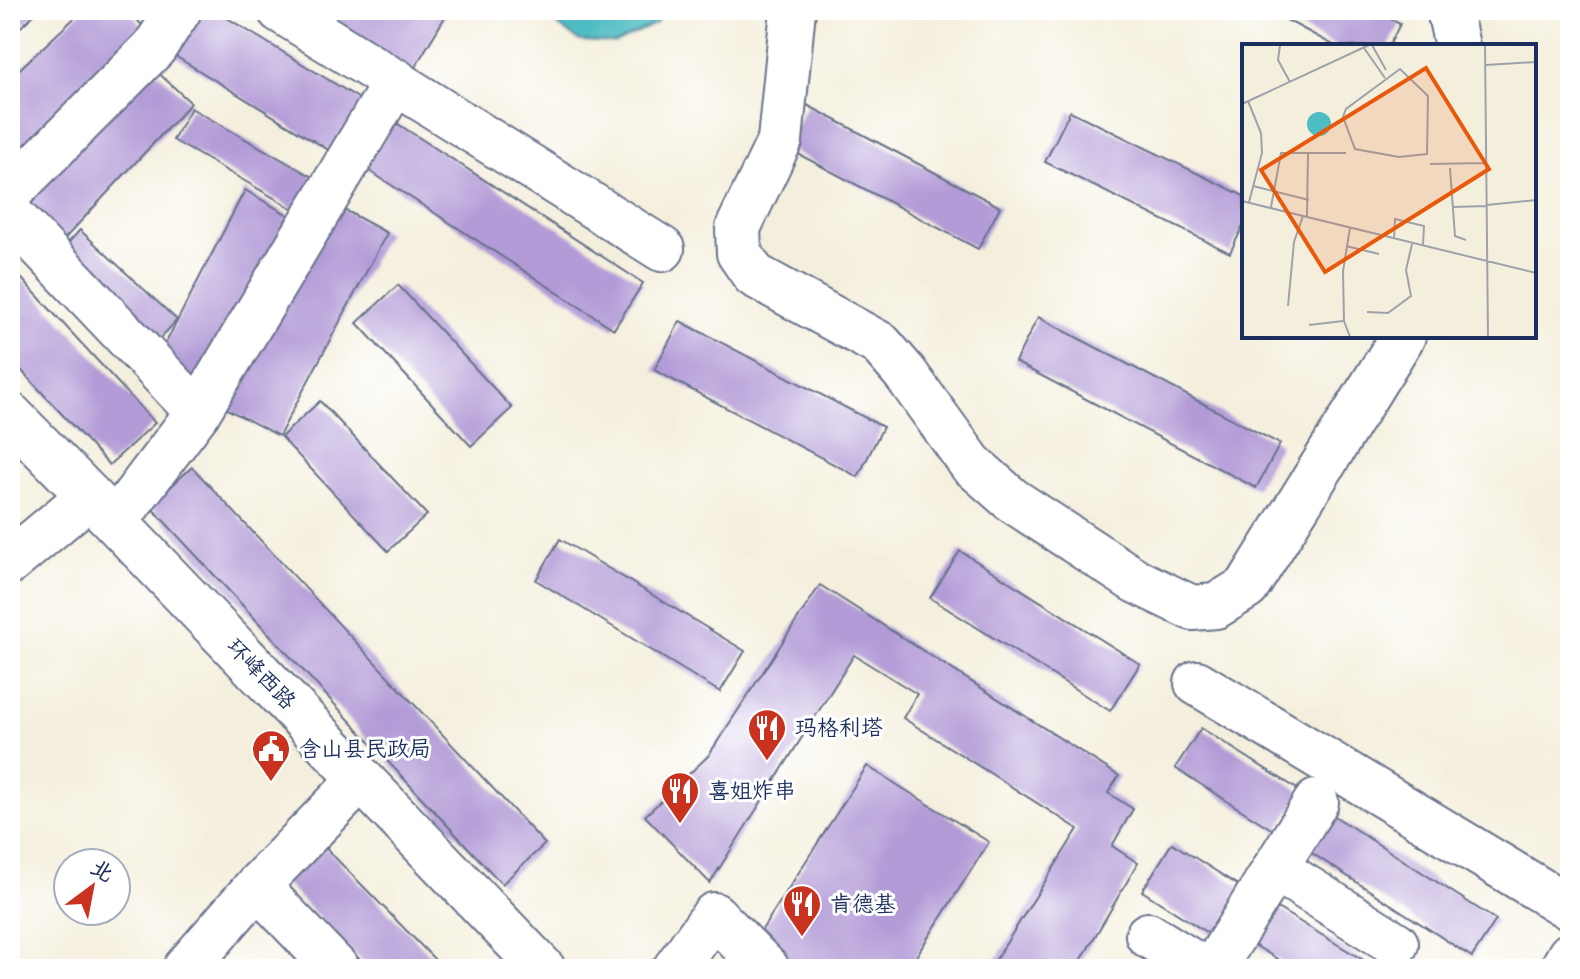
<svg xmlns="http://www.w3.org/2000/svg" width="1580" height="979" font-family="'Comic Neue','LXGW WenKai TC',sans-serif">
<rect width="100%" height="100%" fill="#fff"/>
<filter id="ink" filterUnits="userSpaceOnUse"><feTurbulence type="fractalNoise" baseFrequency=".0125" numOctaves="2"/><feDisplacementMap in="SourceGraphic" scale="16" xChannelSelector="R" yChannelSelector="G"/><feConvolveMatrix kernelMatrix="1 2 1 2 8 2 1 2 1" color-interpolation-filters="sRGB"/></filter>
<filter id="wash" filterUnits="userSpaceOnUse"><feTurbulence type="fractalNoise" baseFrequency=".006" numOctaves="4" result="noise"/><feDisplacementMap in="SourceGraphic" scale="32" xChannelSelector="R" yChannelSelector="G"/><feGaussianBlur stdDeviation="1.8" result="paint"/><feColorMatrix in="noise" values="0 0 0 0 0 0 0 0 0 0 0 0 0 0 0 0 0 1.4 0 .05"/><feComposite in="paint" operator="in"/></filter>
<g filter="url(#wash)">
<rect width="100%" height="100%" fill="#f4efdd"/>
<!-- water -->
<path fill="#4dbcc3" stroke="#347690" stroke-width="2" d="M536,10H659L657,23L615,43L580,41Z"/>
<g id="blocks">
<!-- building -->
<g fill="#b29bd7">
<path d="M10,10H39L10,37Z"/>
<path d="M83,10H128L151,35L10,167V78Z"/>
<path d="M192,10H214L363,101L332,152L167,51Z"/>
<path d="M300,10H445L448,12L409,77Z"/>
<path d="M1268,10H1373L1400,24L1389,46H1335Z"/>
<path d="M152,67L191,103L54,250L15,214Z"/>
<path d="M807,105L1000,207L978,249L785,147Z"/>
<path d="M191,108L316,179L297,211L173,140Z"/>
<path d="M1070,111L1244,196V224L1230,253L1045,162Z"/>
<path d="M395,122L643,283L614,329L365,168Z"/>
<path d="M245,190L288,215L204,390L162,350Z"/>
<path d="M334,204L387,233L279,436L225,408Z"/>
<path d="M80,230L177,320L156,343L59,253Z"/>
<path d="M10,266L155,423L109,465L10,358Z"/>
<path d="M398,285L512,408L471,446L357,323Z"/>
<path d="M1038,317L1280,444L1256,488L1015,362Z"/>
<path d="M680,321L883,427L858,477L654,370Z"/>
<path d="M320,401L427,515L388,551L281,437Z"/>
<path d="M192,467L545,844L502,884L150,506Z"/>
<path d="M560,539L745,651L720,692L536,580Z"/>
<path d="M960,551L1140,664L1110,711L930,598Z"/>
<path d="M820,585L1119,776L1108,793L1133,809L1112,846L1138,863L1076,969H990L1078,829L903,718L917,694L854,655L710,883L645,816L708,756Z"/>
<path d="M1201,728L1302,792L1276,832L1175,768Z"/>
<path d="M867,766L989,842L908,969H787L756,939Z"/>
<path d="M1325,810L1496,920L1472,957L1301,846Z"/>
<path d="M317,839L444,969H369L278,876Z"/>
<path d="M1172,843L1244,889L1214,937L1142,891Z"/>
<path d="M1264,900L1378,969H1294L1241,937Z"/>
</g>
</g>
</g>
<g filter="url(#ink)">
<use href="#blocks" fill-opacity="0" stroke="#67728a" stroke-width="2"/>
<g fill="none" stroke-linecap="round" stroke-linejoin="round">
<!-- minor casing -->
<g stroke="#67728a" stroke-width="48">
<g id="minor">
<path d="M280,10L662,249"/>
<path d="M793,10L780,140L738,228L739,253L754,275L880,344L905,373L971,464L1012,500L1136,581L1192,608L1216,606L1247,587L1403,336"/>
<path d="M1449,10L1457,46"/>
<path d="M10,192L154,48L179,10"/>
<path d="M10,214L198,412"/>
<path d="M115,522L198,412L396,81"/>
<path d="M10,562L89,496"/>
<path d="M1197,683L1570,908"/>
<path d="M1275,868L1396,944"/>
<path d="M257,886L337,969"/>
<path d="M1148,935L1203,969"/>
<path d="M185,969L257,886L361,779"/>
<path d="M675,969L714,915L767,969"/>
<path d="M1213,969L1316,802"/>
</g>
</g>
<!-- major casing -->
<g stroke="#67728a" stroke-width="48">
<g id="major">
<path d="M10,415L115,522L543,969"/>
<path d="M1562,969L1570,955"/>
</g>
</g>
<!-- minor -->
<use href="#minor" stroke="#fff" stroke-width="44"/>
<!-- major -->
<use href="#major" stroke="#fff" stroke-width="44"/>
</g>
</g>
<!-- icons -->
<defs>
<g id="restaurant-pin" transform="scale(2)"><path d="M0 17L-7.5 6A9.5 9.5 0 1 1 7.5 6Z" fill="#c8321e" stroke="#fff"/><path d="M-5-6h1v4h1v-4h1v4h1v-4h1v5L-1.5 .5V6h-2V.5L-5-1ZM5-6V6H3V1.5H1.5Q1.5-4 5-6Z" fill="#fff"/></g>
<g id="civic-pin" transform="scale(2)"><path d="M0 17L-7.5 6A9.5 9.5 0 1 1 7.5 6Z" fill="#c8321e" stroke="#fff"/><path d="M-.6-6.5H3V-4.5H.6V-3L4-1V1h2V6H-6V1h2V-1L-.6-3ZM-1.2 2.5V6h2.4V2.5Z" fill="#fff"/></g>
</defs>
<g fill-rule="evenodd">
<use href="#restaurant-pin" x="767" y="728"/>
<use href="#civic-pin" x="271" y="749"/>
<use href="#restaurant-pin" x="680" y="791"/>
<use href="#restaurant-pin" x="802" y="904"/>
</g>
<g text-anchor="middle" dominant-baseline="central" stroke-width="6" stroke-linejoin="round" paint-order="stroke">
<!-- street labels -->
<g font-size="22" fill="#1b2f5e" stroke="#fff">
<text transform="translate(261 674) rotate(46)">环峰西路</text>
</g>
<!-- poi labels -->
<g font-size="22" fill="#1b2f5e" stroke="#fff" text-anchor="start">
<text x="795" y="728">玛格利塔</text>
<text x="299" y="749">含山县民政局</text>
<text x="708" y="791">喜姐炸串</text>
<text x="830" y="904">肯德基</text>
</g>
</g>
<!-- overview -->
<g transform="translate(1242 44)">
<rect width="294" height="294" fill="#f4efdd"/>
<path d="M65 80a12 12 0 1 1 24 0a12 12 0 1 1-24 0Z" fill="#4dbcc3"/>
<path fill="none" stroke="#9da2aa" stroke-width="2" d="M38,1L36,16L48,38M130,1L144,26M243,1L246,293M122,4L143,34M244,21L294,18M158,25L186,52L185,110L157,113L113,105L101,73L104,65ZM6,57L19,89L20,109L7,158M0,60L127,1M188,120L244,119M208,124L213,192L224,196M11,142L67,156M0,157L294,229M245,161L294,156M29,163L39,109H104M210,163L245,162M65,172L66,109M108,184L101,227L102,277L108,293M152,195L153,175L182,182L181,201M104,202L137,210M46,262L52,198L61,172M125,268L146,269L169,252L164,226L170,200M67,281L101,277"/>
<path fill="#e8590c" fill-opacity="0.15" stroke="#e8590c" stroke-width="4" d="M184,24L247,125L83,228L19,126Z"/>
<rect width="294" height="294" fill="none" stroke="#1b2f5e" stroke-width="4"/>
</g>
<!-- margin -->
<rect width="1580" height="979" fill="none" stroke="#fff" stroke-width="40"/>
<!-- north arrow -->
<g transform="translate(92 887) rotate(32)"><circle r="38" fill="#ffffff" stroke="#a4acbf" stroke-width="2"/>
<path d="M0-6L14 30L0 20L-14 30Z" fill="#c8321e"/>
<text y="-12" font-size="22" font-weight="bold" text-anchor="middle" fill="#1b2f5e">北</text>
</g>
</svg>
